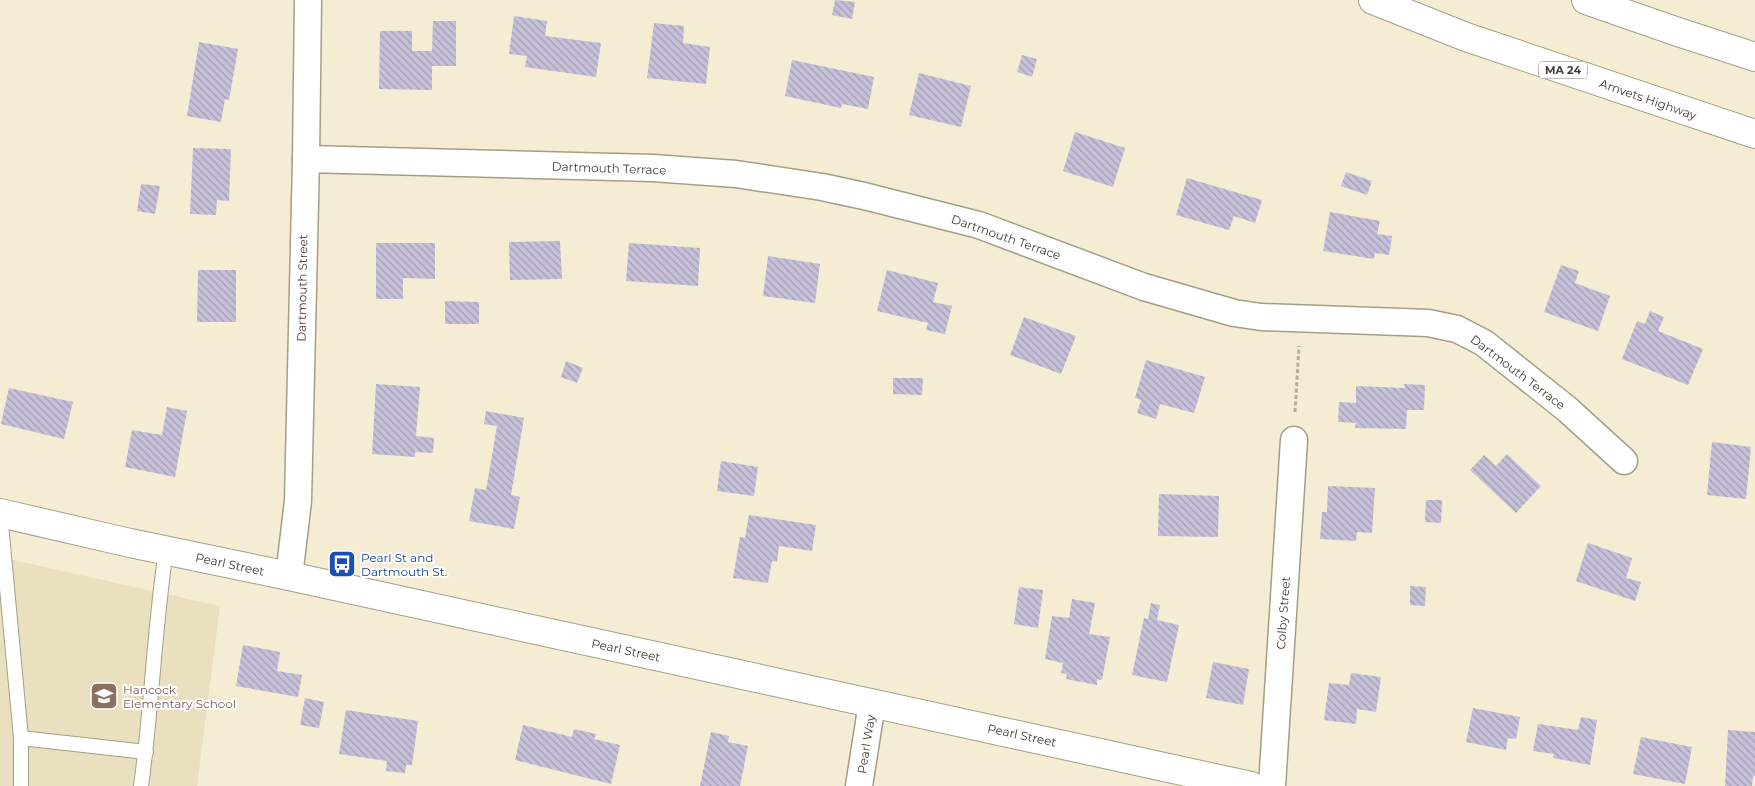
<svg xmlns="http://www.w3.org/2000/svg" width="1755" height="786" font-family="Montserrat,sans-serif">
<defs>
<pattern id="building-back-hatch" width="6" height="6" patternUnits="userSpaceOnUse" patternTransform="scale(1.25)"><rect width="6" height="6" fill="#c6c0d9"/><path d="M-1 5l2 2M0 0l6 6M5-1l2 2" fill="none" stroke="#a29db1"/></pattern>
</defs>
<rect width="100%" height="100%" fill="#f5edd3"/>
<!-- built -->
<path fill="#eae0bf" d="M0,557L220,606L197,786H0Z"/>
<!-- building -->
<g fill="url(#building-back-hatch)">
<path d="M835,0L855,2L852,19L832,15Z"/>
<path d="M514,16L547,21L545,36L601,43L596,77L525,67L527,56L509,54Z"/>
<path d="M433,21H456V66H432V90L379,89L380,31H412V51H432Z"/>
<path d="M654,23L684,26L683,43L710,47L706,84L647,78Z"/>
<path d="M199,42L238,49L229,100L225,99L221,122L187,116Z"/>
<path d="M1022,55L1037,59L1032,77L1017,72Z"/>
<path d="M792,60L874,77L868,109L842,104L841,108L785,96Z"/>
<path d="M919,73L971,86L961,127L909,115Z"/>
<path d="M1075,132L1125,148L1113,187L1063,171Z"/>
<path d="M193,148L231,149L229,201L217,200L216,215L190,214Z"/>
<path d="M1346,172L1372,181L1367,195L1341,186Z"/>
<path d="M1187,178L1262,200L1255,223L1234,216L1229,230L1176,215Z"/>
<path d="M141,184L160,186L155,214L137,211Z"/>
<path d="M1330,212L1380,221L1377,234L1392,236L1389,255L1375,253L1374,259L1323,251Z"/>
<path d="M560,241L562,279L510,280L509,242Z"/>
<path d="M376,243H435V279L403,278V299H376Z"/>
<path d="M629,243L700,248L698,286L626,281Z"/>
<path d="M768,256L820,264L815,303L763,296Z"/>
<path d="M1561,265L1579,271L1575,283L1610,296L1598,331L1544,312Z"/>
<path d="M198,270H236V322H197Z"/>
<path d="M887,270L938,283L933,302L952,306L945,334L926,330L928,323L877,311Z"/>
<path d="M445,301L479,302V324H445Z"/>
<path d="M1650,311L1664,317L1658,331L1703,349L1688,385L1622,359L1637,321L1645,324Z"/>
<path d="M1024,317L1076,336L1061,374L1010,355Z"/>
<path d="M1146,360L1205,377L1194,413L1160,404L1156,419L1137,413L1141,400L1135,398Z"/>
<path d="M566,361L583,368L577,383L561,377Z"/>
<path d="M893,378H923L922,395L893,394Z"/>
<path d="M376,384L420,387L416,436L434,438L433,453L415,452V457L372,454Z"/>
<path d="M1404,384L1425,385L1424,410H1407L1406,429L1355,428L1356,423L1338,422L1339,402L1356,403V386L1405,388Z"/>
<path d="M9,388L73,402L64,439L1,424Z"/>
<path d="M167,407L187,411L175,477L125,467L132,430L162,435Z"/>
<path d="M486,411L524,418L511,495L520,497L514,529L469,521L475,488L486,490L497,426L484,424Z"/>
<path d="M1712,442L1751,447L1746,499L1707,495Z"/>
<path d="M1507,454L1541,486L1516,513L1470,470L1484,455L1496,466Z"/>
<path d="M721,461L758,467L754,496L717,491Z"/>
<path d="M1328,486L1375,488L1372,533L1357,532L1356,541L1320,539L1322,512H1327Z"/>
<path d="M1159,494L1219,496L1218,537L1158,536Z"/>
<path d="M1426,500H1442L1441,523L1425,522Z"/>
<path d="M749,515L816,525L812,551L779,546L777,562L772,561L768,583L733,578L740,537L745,538Z"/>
<path d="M1588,543L1632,558L1626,578L1641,582L1635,601L1576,581Z"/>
<path d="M1410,586L1426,587L1425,606L1410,605Z"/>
<path d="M1019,587L1043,590L1038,628L1014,624Z"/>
<path d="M1072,599L1095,603L1089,634L1110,637L1102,680L1097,679V685L1066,679L1067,674L1061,673L1063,663L1045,659L1052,616L1069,618Z"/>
<path d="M1151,603L1160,605L1157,620L1179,625L1167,682L1132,675L1144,618L1148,619Z"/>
<path d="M243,645L280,652L277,671L302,675L298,697L236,686Z"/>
<path d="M1213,662L1249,669L1243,705L1206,698Z"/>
<path d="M1351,673L1381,677L1376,712L1357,709L1356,724L1324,720L1329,683L1349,685Z"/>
<path d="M305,698L324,702L319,728L300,725Z"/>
<path d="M1473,708L1520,717L1516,739L1508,738L1506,750L1466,742Z"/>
<path d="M346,710L418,721L412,765H406L405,773L386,771L387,761L339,754Z"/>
<path d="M1581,717L1597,720L1590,765L1553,758L1554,754L1533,751L1538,724L1578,730Z"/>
<path d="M523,725L572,737L574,729L596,734L594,739L620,745L611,784L515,760Z"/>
<path d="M1728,730L1755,732V776H1753L1752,786H1725Z"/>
<path d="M711,732L729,736L728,742L748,746L740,786H700Z"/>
<path d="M1641,737L1692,747L1685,784L1633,774Z"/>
</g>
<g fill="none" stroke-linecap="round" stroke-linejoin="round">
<!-- lane casing -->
<g stroke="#a59e86" stroke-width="16">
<g id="lane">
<path d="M0,513L21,738V786"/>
<path d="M21,738L146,752"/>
<path d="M141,786C152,708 154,629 166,551"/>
</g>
</g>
<!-- street casing -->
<g stroke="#a59e86" stroke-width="29">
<g id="street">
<path d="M306,159L653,168L736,174L822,187L864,196L979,225L1144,287L1234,313L1261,317L1428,323L1457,329L1484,343L1567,409L1624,461"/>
<path d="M289,576L298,501L306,159L308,0"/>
<path d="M859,786L872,703"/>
<path d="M1272,786L1294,440"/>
</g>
</g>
<!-- secondary casing -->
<g stroke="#a59e86" stroke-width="30">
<path id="secondary" d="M0,513L130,543L289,576L1251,786"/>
</g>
<!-- highway casing -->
<g stroke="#a59e86" stroke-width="30">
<g id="highway">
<path d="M1373,0L1466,37L1755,134"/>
<path d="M1586,0L1678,32L1755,57"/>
</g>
</g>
<!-- path -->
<path stroke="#b4ad99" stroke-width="3" stroke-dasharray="4 2.5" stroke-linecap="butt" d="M1295,412L1299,346"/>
<!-- lane -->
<use href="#lane" stroke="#fff" stroke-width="14"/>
<!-- street -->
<use href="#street" stroke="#fff" stroke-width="26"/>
<!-- secondary -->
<use href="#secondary" stroke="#fff" stroke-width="28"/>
<!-- highway -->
<use href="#highway" stroke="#fff" stroke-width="28"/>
</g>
<!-- icons -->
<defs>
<g id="bus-square" transform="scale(1.4375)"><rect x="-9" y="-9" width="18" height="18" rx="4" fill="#1a4fb4" stroke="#fff"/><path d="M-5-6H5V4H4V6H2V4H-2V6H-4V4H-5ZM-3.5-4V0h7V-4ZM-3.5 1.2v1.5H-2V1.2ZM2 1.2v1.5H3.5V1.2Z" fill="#fff"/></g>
<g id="school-square" transform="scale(1.4375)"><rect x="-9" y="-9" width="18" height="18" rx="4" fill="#8d6e63" stroke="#fff"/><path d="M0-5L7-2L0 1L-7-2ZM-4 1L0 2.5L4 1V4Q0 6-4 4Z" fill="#fff"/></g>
</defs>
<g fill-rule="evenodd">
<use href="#bus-square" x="342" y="564"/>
<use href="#school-square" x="104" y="696"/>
</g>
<g text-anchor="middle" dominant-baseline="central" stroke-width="4" stroke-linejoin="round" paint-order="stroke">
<!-- shield labels -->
<rect fill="#fff" stroke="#797770" stroke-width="1" x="1539" y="61.5" width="48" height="17" rx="4"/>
<g font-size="11" font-weight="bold" fill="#403d32">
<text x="1563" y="70">MA 24</text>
</g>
<!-- street labels -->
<g font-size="12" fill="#403d32" stroke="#fff">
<text transform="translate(1648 99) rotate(19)">Amvets Highway</text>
<text transform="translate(609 168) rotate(2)">Dartmouth Terrace</text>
<text transform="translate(1006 237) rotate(19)">Dartmouth Terrace</text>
<text transform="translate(302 288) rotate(-89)">Dartmouth Street</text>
<text transform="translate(1518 372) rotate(37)">Dartmouth Terrace</text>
<text transform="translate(230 564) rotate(12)">Pearl Street</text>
<text transform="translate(1283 613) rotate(-86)">Colby Street</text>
<text transform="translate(626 650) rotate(12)">Pearl Street</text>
<text transform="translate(1022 735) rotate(12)">Pearl Street</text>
<text transform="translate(866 744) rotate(-81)">Pearl Way</text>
</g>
<!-- transit labels -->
<g font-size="12" fill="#164399" stroke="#fff" text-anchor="start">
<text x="361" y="557">Pearl St and<tspan x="361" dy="14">Dartmouth St.</tspan></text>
</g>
<!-- education labels -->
<g font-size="12" fill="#785e54" stroke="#fff" text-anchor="start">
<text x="123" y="689">Hancock<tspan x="123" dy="14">Elementary School</tspan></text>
</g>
</g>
</svg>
